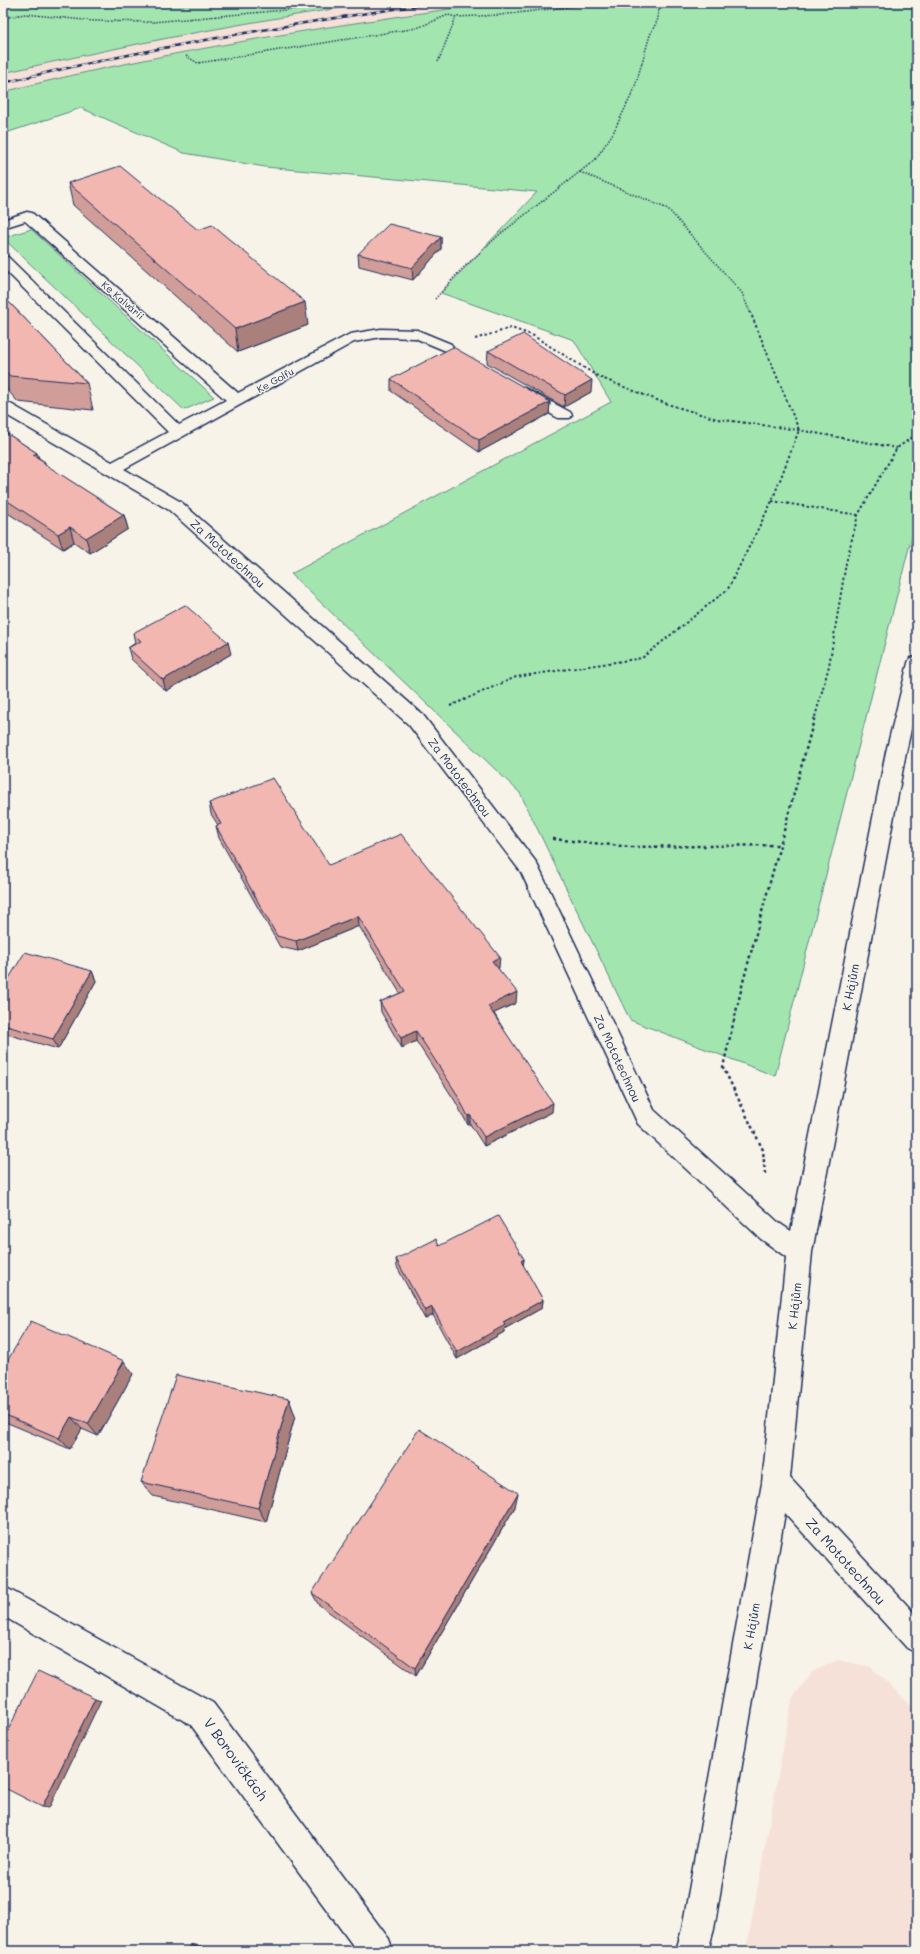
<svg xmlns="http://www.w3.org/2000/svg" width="920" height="1954" font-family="Mali,sans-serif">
<rect width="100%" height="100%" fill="#f7f3e8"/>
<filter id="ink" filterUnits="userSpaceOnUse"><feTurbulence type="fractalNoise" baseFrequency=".025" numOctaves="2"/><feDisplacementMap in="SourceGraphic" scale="8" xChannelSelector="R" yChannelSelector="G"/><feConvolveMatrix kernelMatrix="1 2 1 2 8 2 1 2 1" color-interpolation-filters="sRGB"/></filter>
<g filter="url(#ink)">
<!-- built -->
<g fill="#f6e1d8">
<path d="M376,3H492L271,36L181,52L3,92V73L169,37L259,21Z"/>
<path d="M838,1660L871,1667L917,1711V1951H746L792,1699L812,1672Z"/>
</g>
<!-- green -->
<g fill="#a3e5af" stroke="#5f8a86">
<path d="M3,3H376C251,20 127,45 3,73Z"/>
<path d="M492,3H917V516L775,1076L630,1020L520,793L291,574L611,402L574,340L441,293L537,192L265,167L184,153L81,108L3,134V92C164,51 328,26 492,3Z"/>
<path d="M31,229L214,397L184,410L3,238Z"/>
</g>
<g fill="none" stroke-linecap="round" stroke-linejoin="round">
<!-- lane casing -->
<g stroke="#1b2f5e" stroke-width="3">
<path id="lane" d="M523,387L570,412L572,415L570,418H558L518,395L515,392L518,389Z"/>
</g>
<!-- street casing -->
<g stroke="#1b2f5e" stroke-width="3">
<g id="street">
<path d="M27,212L32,213L238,393L350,334L381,329L417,330L451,344L453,347L451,350L446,351L415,338L381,337L354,342L124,469L181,502L423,715L536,862L654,1110L779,1223L791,1231L886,752L908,663L910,658L917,657V703L906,752L812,1252L790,1478L917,1616V1653L907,1648L785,1513L714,1929L708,1951H676L682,1929L762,1483L786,1257L761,1239L638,1124L521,872L409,725L169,510L3,413V401L9,403L112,462L168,432L3,268V256L8,257L179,425L226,400L25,221L3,228V220Z"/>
<path d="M3,1586L213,1703L389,1939L393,1951H357L191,1725L3,1616Z"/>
</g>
</g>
<!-- path-far2 -->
<g stroke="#1b2f5e" stroke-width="1.5" stroke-dasharray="1.5 1.5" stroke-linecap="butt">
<path d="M659,10L666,3"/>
<path d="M3,18L25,14L94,21L152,22L363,3"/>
<path d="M186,56L198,63L417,28L448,15L456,17L500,15L601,3"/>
<path d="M438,62L456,17"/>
<path d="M580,172L668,209L742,293L749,310"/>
<path d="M435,299L460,271L499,235L595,160L613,133L634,90L650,35L658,19L659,3"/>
</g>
<!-- path-far1 -->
<g stroke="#1b2f5e" stroke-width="2" stroke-dasharray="2.5 2.5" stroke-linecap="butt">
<path d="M475,339L511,328L532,335L599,377L667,404L717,419L799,430L897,448"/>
<path d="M772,501L858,515"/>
<path d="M450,706L516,677L642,658L728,589L772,501L799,430L749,309"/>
<path d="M815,717L829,666L846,563L858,515L897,448L917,434"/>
</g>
<!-- path -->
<g stroke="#1b2f5e" stroke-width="2.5" stroke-dasharray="3 3" stroke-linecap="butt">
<path d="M553,839L631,847L780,845"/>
<path d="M765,1174L763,1150L723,1067L743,982L815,716"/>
</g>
<!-- lane -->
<use href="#lane" fill="#f7f3e8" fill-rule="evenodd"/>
<!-- street -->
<use href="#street" fill="#f7f3e8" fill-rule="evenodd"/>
<!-- rail casing -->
<g stroke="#1b2f5e" stroke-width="2.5">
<path id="rail" d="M3,83C146,48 290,24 435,3"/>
</g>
<!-- rail -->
<use href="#rail" stroke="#f7f3e8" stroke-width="1.5" stroke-dasharray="5" stroke-linecap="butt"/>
</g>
<!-- wall -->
<g fill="#d19d99" stroke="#1b2f5e">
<path d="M68,183L198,230L308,325L238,352L73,205Z"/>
<path d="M441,237V249L413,280L359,266L358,254Z"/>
<path d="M3,296L87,383L93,410L18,402L3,385Z"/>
<path d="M488,351L591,392L564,407L487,363Z"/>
<path d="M391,379L550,402L549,414L479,452L391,391Z"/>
<path d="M3,431L37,453L39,458L45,462V465L124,515L128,529L90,553L74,542L63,549L3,510Z"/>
<path d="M133,633L231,654L166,691L131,659L128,648L135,643Z"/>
<path d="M209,803L329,865L499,968H498L516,1003L494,1013L552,1112L484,1146L470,1124L468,1125L455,1101L416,1041L402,1048L381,1012L380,1002L400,993L359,926L298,951L280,947L219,838L216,826L218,825L211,814Z"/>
<path d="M92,971L96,981L58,1049L3,1033V988Z"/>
<path d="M439,1246L524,1259L523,1266L543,1300L542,1308L504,1329V1332L457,1359L433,1315L425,1319L397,1267L396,1259Z"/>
<path d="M3,1368L133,1374L98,1436L82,1429L70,1449L3,1421Z"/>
<path d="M289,1399L295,1416L266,1522L153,1496L141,1482Z"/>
<path d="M515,1507L416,1676L318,1604L312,1593Z"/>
</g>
<!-- shaded-wall -->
<g fill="#aa807d" stroke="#1b2f5e">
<path d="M441,237V249L413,280L412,268Z"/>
<path d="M305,302L308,325L238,352L235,329Z"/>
<path d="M592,380L591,392L564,407L565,395Z"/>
<path d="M550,402L549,414L479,452V440Z"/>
<path d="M37,453L41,467L33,455Z"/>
<path d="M124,515L128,529L90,553L86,538Z"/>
<path d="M70,527L74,542L63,549L58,534Z"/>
<path d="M228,642L231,654L166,691L163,680Z"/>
<path d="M358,916L359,926L298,951L296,941Z"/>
<path d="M500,957L499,968L491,971L492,961Z"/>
<path d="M92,971L96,981L58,1049L53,1039Z"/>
<path d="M517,992L516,1003L488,1016V1006Z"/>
<path d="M416,1031V1041L402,1048L401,1038Z"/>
<path d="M553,1103L552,1112L484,1146V1137Z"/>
<path d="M470,1115V1124L468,1125V1116Z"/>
<path d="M524,1259L523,1267L521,1261Z"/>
<path d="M543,1300L542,1308L504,1329V1332L457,1359V1352L503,1322Z"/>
<path d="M432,1307L433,1315L425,1319V1311Z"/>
<path d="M124,1361L133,1374L98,1436L88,1424Z"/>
<path d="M289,1399L295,1416L266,1522L258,1508Z"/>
<path d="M71,1417L82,1429L70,1449L59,1438Z"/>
<path d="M518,1493L515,1507L416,1676L415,1668Z"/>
<path d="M95,1698L101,1700L49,1808L42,1807Z"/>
<path d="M195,1944L210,1951H203L190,1945Z"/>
</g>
<!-- building -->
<g fill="#f3b7b2" stroke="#1b2f5e">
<path d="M120,166L198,230L212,225L305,302L235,329L68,183Z"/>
<path d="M389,224L441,237L412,268L358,254Z"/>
<path d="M3,296L87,383L10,376L3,368Z"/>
<path d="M523,334L592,380L565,395L488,351Z"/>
<path d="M453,347L550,402L479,440L391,379Z"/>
<path d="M3,431L37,453L33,455L45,462L43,463L124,515L86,538L70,527L58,534L3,498Z"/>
<path d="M185,605L228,642L163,680L128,648L141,641L133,633Z"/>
<path d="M273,778L329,865L401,834L500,957L492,961L517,992L488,1006L553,1103L484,1137L470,1115L468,1116L455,1091L416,1031L401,1038L380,1002L405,991L358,916L296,941L277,936L216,826L221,824L209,803Z"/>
<path d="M25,952L92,971L53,1039L3,1025V988Z"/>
<path d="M498,1216L524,1259L521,1261L543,1300L503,1322L505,1325L457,1352L432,1307L425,1311L396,1259L436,1239L439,1246Z"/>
<path d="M31,1321L124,1361L88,1424L71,1417L59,1438L3,1414V1368Z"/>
<path d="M176,1375L289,1399L258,1508L141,1482Z"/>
<path d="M419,1429L518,1493L415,1668L312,1593Z"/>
<path d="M38,1671L95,1698L42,1807L3,1787V1740Z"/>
<path d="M190,1945L203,1951H188Z"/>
</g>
</g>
<g text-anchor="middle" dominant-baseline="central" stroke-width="3" stroke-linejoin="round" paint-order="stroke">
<!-- far-street labels -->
<g font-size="10" fill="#1b2f5e" stroke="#f7f3e8">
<text transform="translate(123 300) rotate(41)">Ke Kalvárii</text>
<text transform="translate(275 380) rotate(-29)">Ke Golfu</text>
</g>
<!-- street labels -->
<g font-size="12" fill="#1b2f5e" stroke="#f7f3e8">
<text transform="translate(228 553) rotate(42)">Za Mototechnou</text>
<text transform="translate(460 777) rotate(53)">Za Mototechnou</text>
<text transform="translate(850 987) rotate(-79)">K Hájům</text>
<text transform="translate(618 1058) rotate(65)">Za Mototechnou</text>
<text transform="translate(794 1306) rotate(-84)">K Hájům</text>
<text transform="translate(751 1626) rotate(-80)">K Hájům</text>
</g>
<!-- near-street labels -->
<g font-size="14" fill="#1b2f5e" stroke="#f7f3e8">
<text transform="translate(846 1561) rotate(48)">Za Mototechnou</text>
<text transform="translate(236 1759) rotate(54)">V Borovičkách</text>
</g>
</g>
<!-- margin -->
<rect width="920" height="1954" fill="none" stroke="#f7f3e8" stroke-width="16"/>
<rect x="8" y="8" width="904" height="1938" fill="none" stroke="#1b2f5e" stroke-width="1.5" filter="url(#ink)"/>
</svg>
